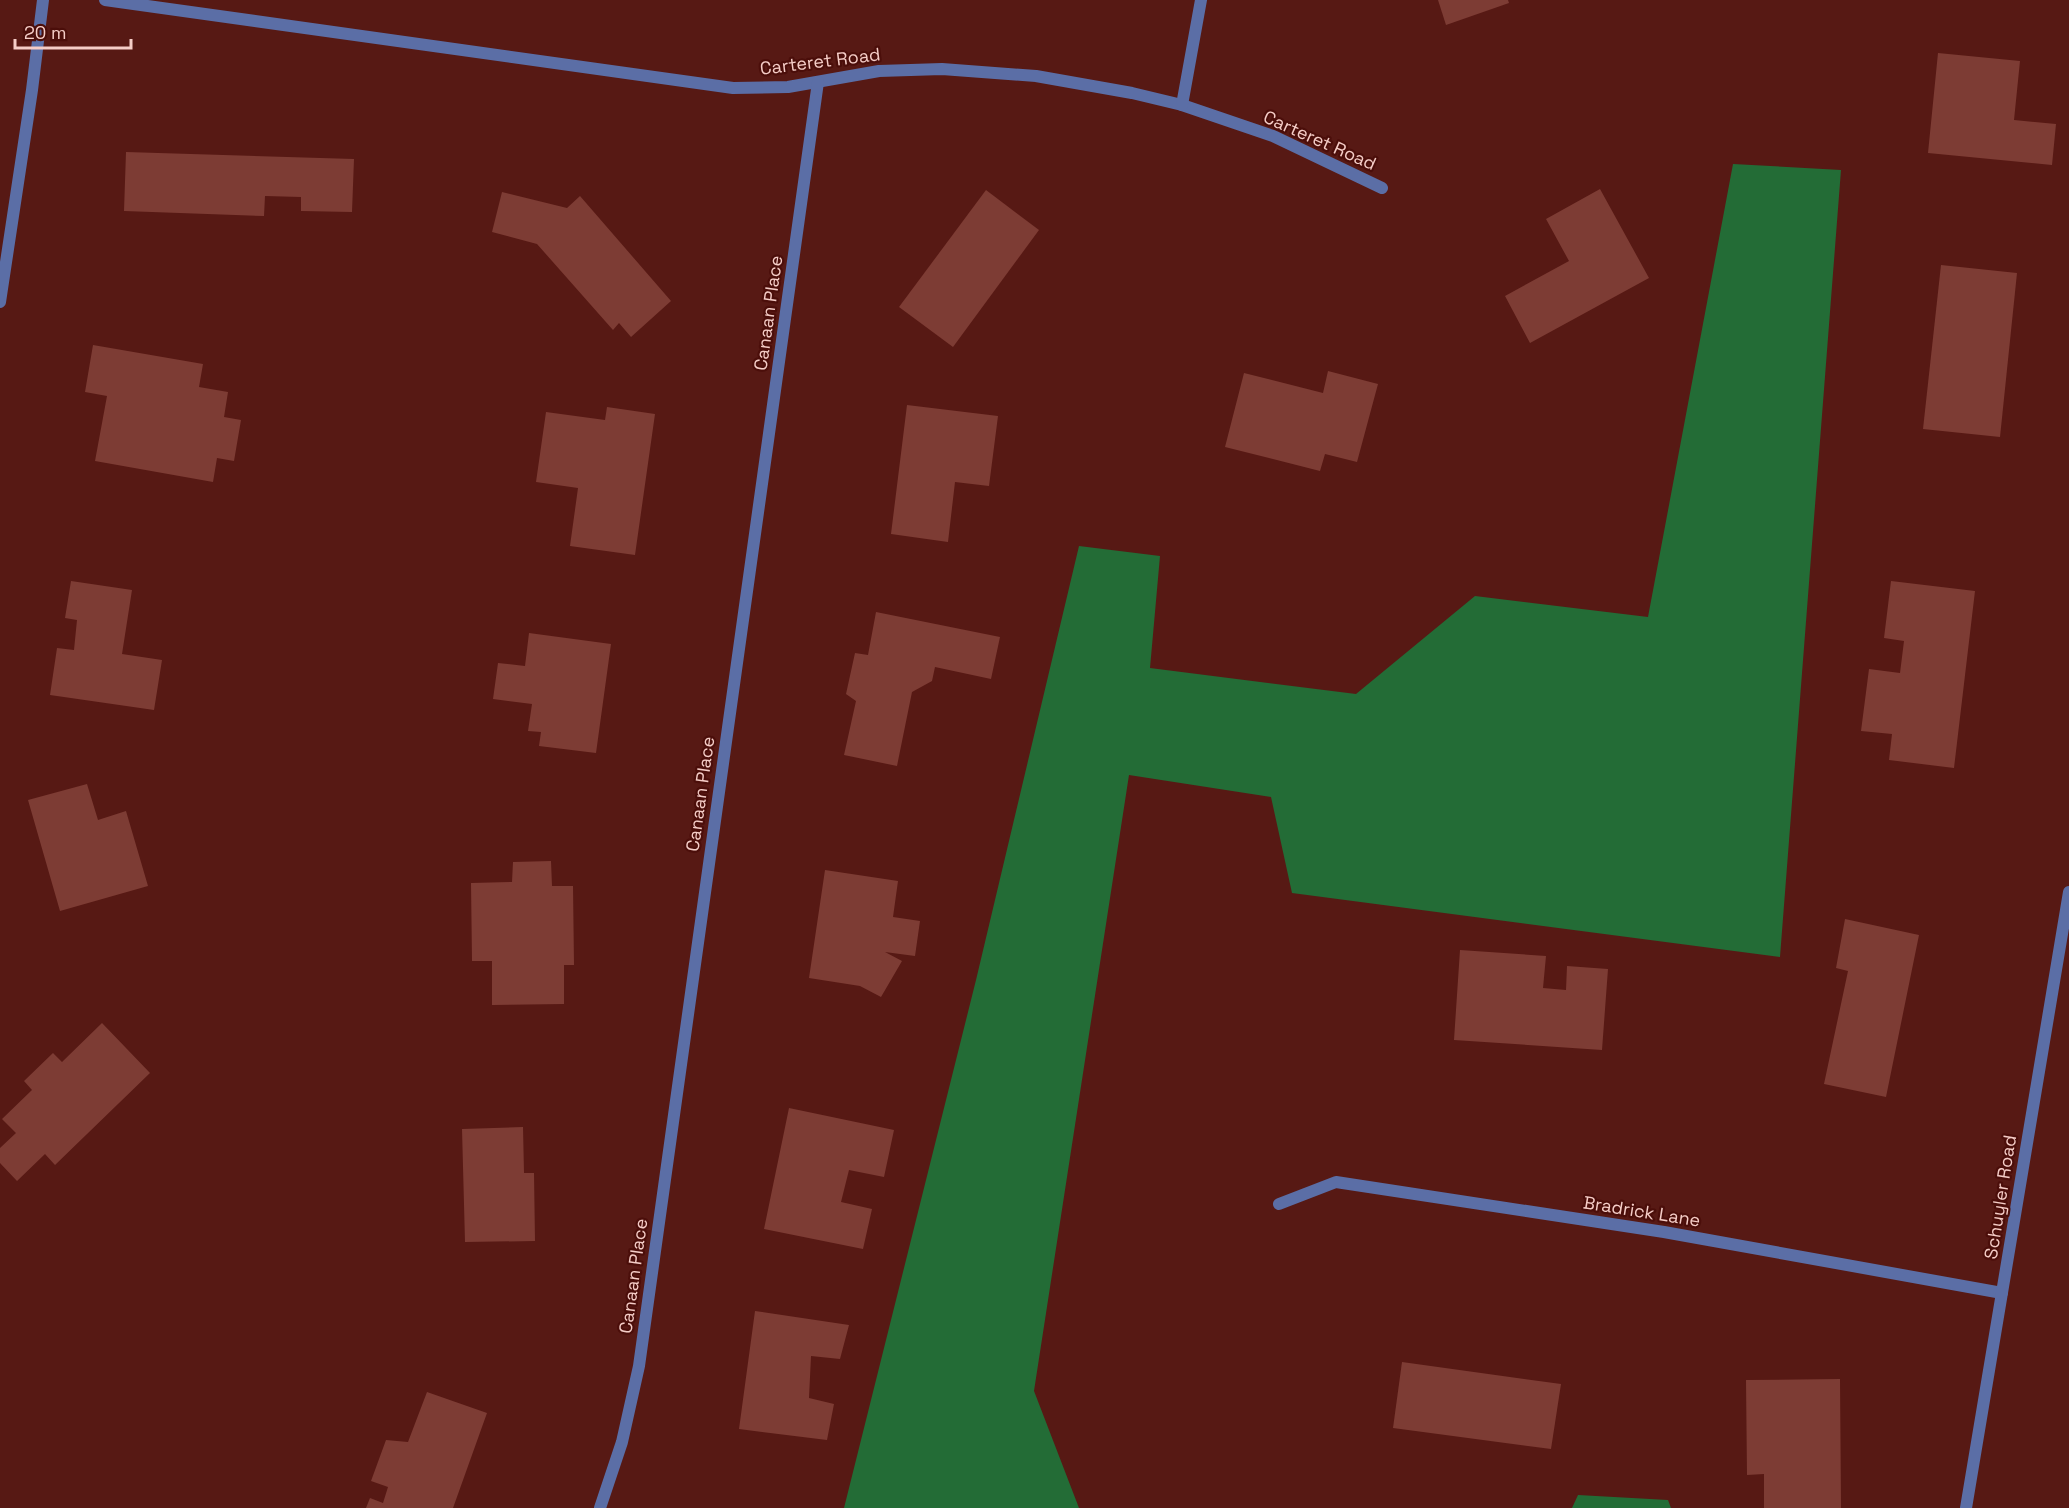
<svg xmlns="http://www.w3.org/2000/svg" width="2069" height="1508" font-family="'Space Grotesk',sans-serif">
<rect width="100%" height="100%" fill="#571914"/>
<!-- green -->
<g fill="#236c36">
<path d="M1733,164L1841,170L1780,957L1292,893L1271,797L1129,775L1034,1391L1079,1508H844L976,980L1079,546L1160,556L1150,668L1356,694L1475,596L1648,617Z"/>
<path d="M1578,1495L1668,1500L1671,1508H1572Z"/>
</g>
<!-- building -->
<g fill="#7d3c34">
<path d="M1438,0H1508L1509,3L1446,25Z"/>
<path d="M1938,53L2020,61L2014,120L2056,124L2052,165L1928,153Z"/>
<path d="M126,152L354,159L352,212L301,211V197L265,196L264,216L124,211Z"/>
<path d="M1600,189L1649,278L1530,343L1505,296L1569,261L1546,219Z"/>
<path d="M986,190L1039,230L953,347L899,307Z"/>
<path d="M502,192L567,208L580,196L671,301L631,337L619,323L613,330L537,244L492,232Z"/>
<path d="M1941,265L2017,273L2000,437L1923,429Z"/>
<path d="M93,345L203,364L199,387L228,392L224,417L241,420L234,461L217,458L213,482L95,461L107,396L85,392Z"/>
<path d="M1328,371L1378,384L1357,462L1325,454L1320,471L1225,447L1244,373L1323,393Z"/>
<path d="M907,405L998,416L989,486L955,482L948,542L891,534Z"/>
<path d="M607,407L655,414L635,555L570,546L578,488L536,482L546,412L605,420Z"/>
<path d="M71,581L132,590L122,654L162,660L154,710L50,695L57,648L74,650L77,620L65,618Z"/>
<path d="M1891,581L1975,591L1954,768L1889,760L1892,734L1861,731L1869,669L1900,673L1904,641L1884,638Z"/>
<path d="M876,612L1000,637L991,679L935,667L932,681L912,692L897,766L844,755L856,701L846,694L855,653L868,655Z"/>
<path d="M529,633L611,644L596,753L539,746L541,732L528,731L532,704L493,699L498,663L525,666Z"/>
<path d="M87,784L98,820L126,811L148,886L60,911L28,800Z"/>
<path d="M551,861L552,886H573L574,965H564V1004L492,1005V961H472L471,883L512,882L513,862Z"/>
<path d="M825,870L898,881L893,917L920,921L915,956L885,952L902,961L881,997L860,986L809,978Z"/>
<path d="M1845,919L1919,935L1886,1097L1824,1084L1848,971L1836,968Z"/>
<path d="M1460,950L1546,956L1543,988L1566,990L1567,966L1608,969L1602,1050L1454,1040Z"/>
<path d="M102,1023L150,1073L55,1165L45,1154L17,1181L0,1163V1148L16,1133L2,1119L32,1090L24,1081L53,1053L62,1062Z"/>
<path d="M789,1108L894,1130L884,1177L849,1170L841,1202L872,1209L863,1249L764,1229Z"/>
<path d="M523,1127L524,1173H534L535,1241L465,1242L462,1129Z"/>
<path d="M755,1311L849,1325L840,1359L811,1356L809,1398L834,1404L827,1440L739,1429Z"/>
<path d="M1402,1362L1561,1384L1551,1449L1393,1428Z"/>
<path d="M1840,1379L1841,1508H1764V1474L1747,1475L1746,1380Z"/>
<path d="M427,1392L487,1413L453,1508H366L370,1498L383,1503L388,1487L371,1481L386,1440L408,1442Z"/>
</g>
<g fill="none" stroke-linecap="round" stroke-linejoin="round">
<!-- minor -->
<g stroke="#5b6ea6" stroke-width="12">
<path d="M105,0L733,88L788,87L879,71L942,69L1036,76L1132,93L1182,105L1273,136L1382,188"/>
<path d="M1182,105L1201,0"/>
<path d="M0,302L32,90L43,0"/>
<path d="M1279,1204L1336,1182L1664,1232L2002,1293"/>
<path d="M600,1508L622,1442L639,1366L818,82"/>
<path d="M1966,1508L2069,892"/>
</g>
</g>
<g text-anchor="middle" dominant-baseline="central" stroke-width="4.5" stroke-linejoin="round" paint-order="stroke">
<!-- street labels -->
<g font-size="18" fill="#f5cdc7" stroke="#4b0e0a">
<text transform="translate(820 61) rotate(-7)">Carteret Road</text>
<text transform="translate(1320 140) rotate(24)">Carteret Road</text>
<text transform="translate(768 313) rotate(-82)">Canaan Place</text>
<text transform="translate(700 794) rotate(-82)">Canaan Place</text>
<text transform="translate(2000 1197) rotate(-81)">Schuyler Road</text>
<text transform="translate(1642 1211) rotate(9)">Bradrick Lane</text>
<text transform="translate(633 1276) rotate(-82)">Canaan Place</text>
</g>
</g>
<!-- scale -->
<path d="M15 39v9h116v-9" fill="none" stroke="#f5cdc7" stroke-width="3"/>
<text x="24" y="39" font-size="18" fill="#f5cdc7" stroke="#4b0e0a" stroke-width="4.5" paint-order="stroke">20 m</text>
</svg>
